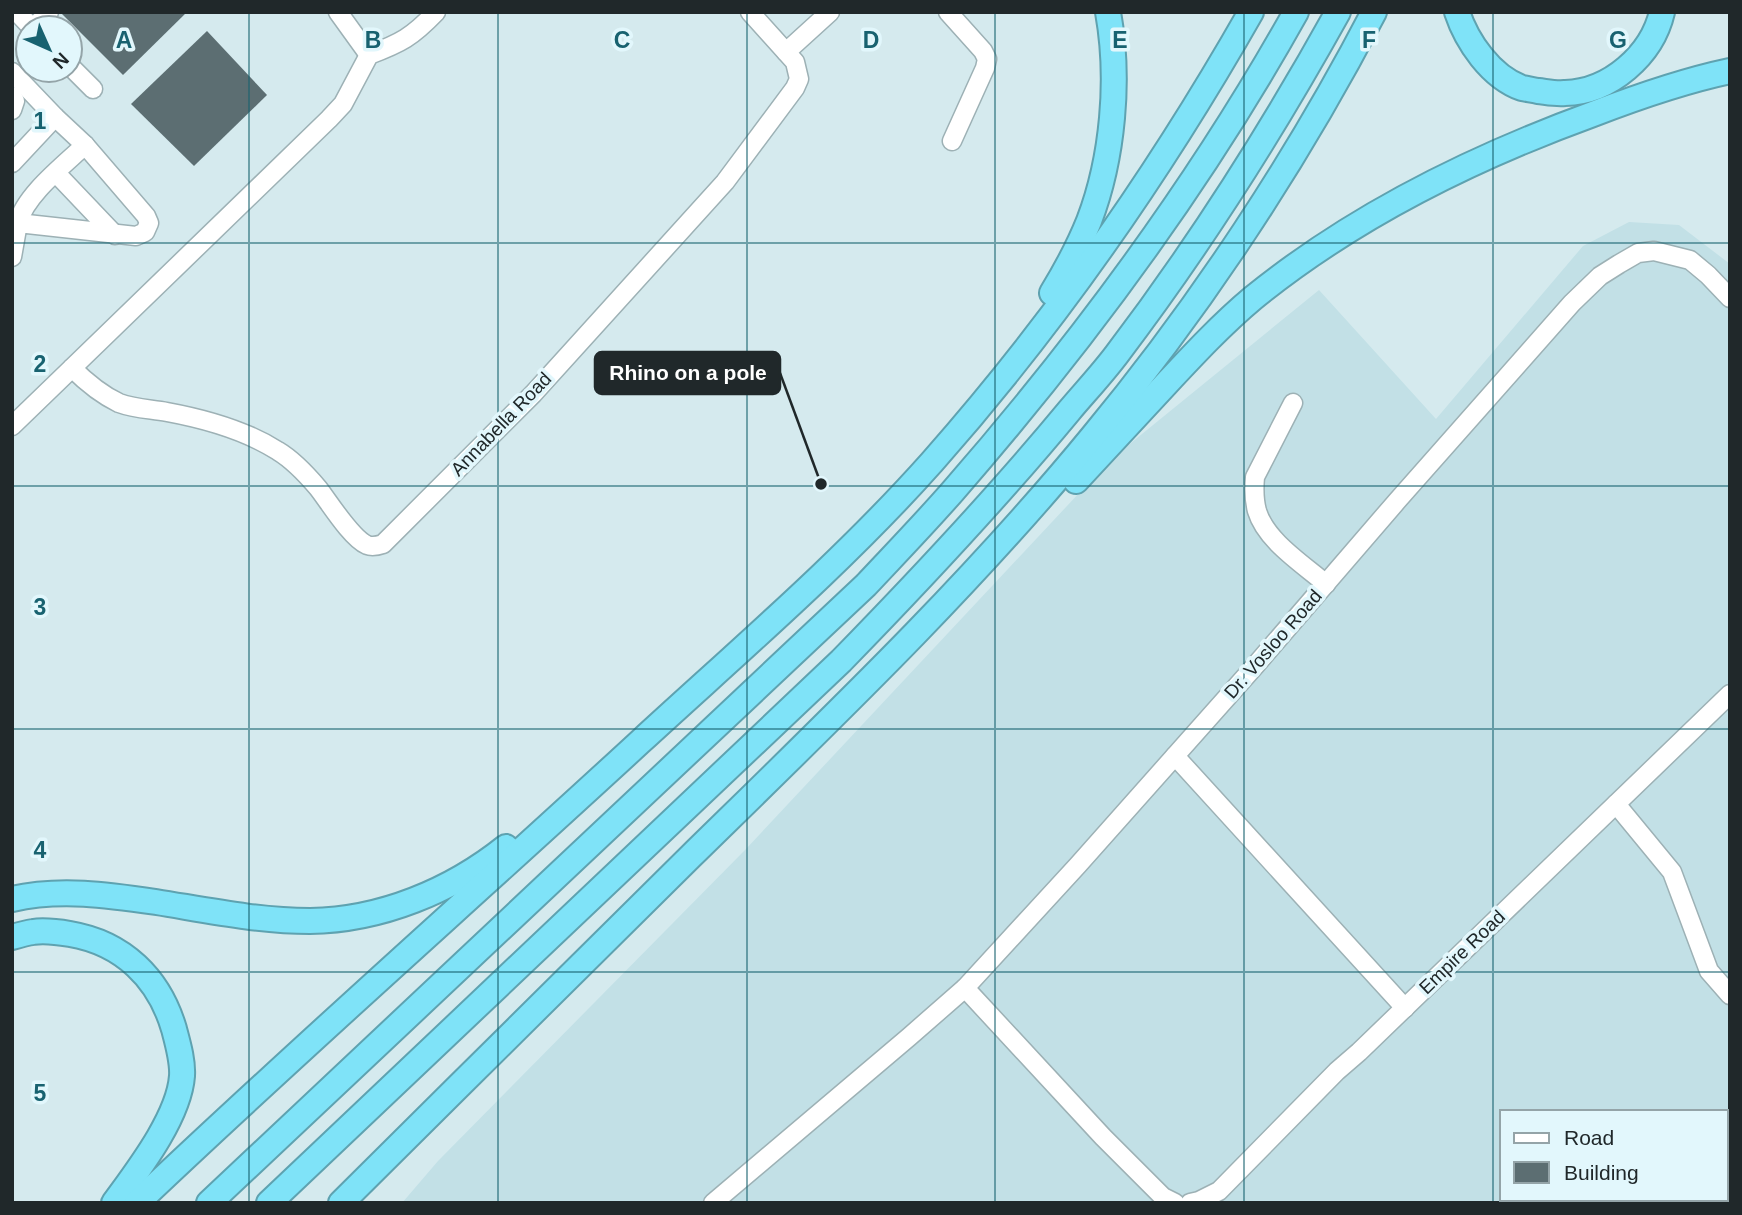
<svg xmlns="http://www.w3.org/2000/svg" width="1742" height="1215" font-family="Helvetica,sans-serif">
<rect width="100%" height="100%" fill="#d5eaee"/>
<!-- built -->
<path fill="#c2e0e6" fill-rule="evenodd" d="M1629,222L1679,225L1730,264V1203H402L438,1161L745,850L1110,460L1319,290L1436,419L1583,246ZM1502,1112H1726V1199H1502Z"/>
<!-- building -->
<g fill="#5c6e72">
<path d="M60,12H187L123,75Z"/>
<path d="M207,31L267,95L194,166L131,104Z"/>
</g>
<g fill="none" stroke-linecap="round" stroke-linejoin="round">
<!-- minor casing -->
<g stroke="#9db1b5" stroke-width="21">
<g id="minor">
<path d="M17,12L32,28"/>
<path d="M338,12L369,55"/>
<path d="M948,12L983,51L987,59L985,68L952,141"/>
<path d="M33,28L49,12"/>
<path d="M786,52L830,12"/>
<path d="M70,66L93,89"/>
<path d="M12,72L55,117L85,145L146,216L149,223L145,232L136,236L18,223L12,257"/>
<path d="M12,96L15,101L12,110"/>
<path d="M12,163L55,117"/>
<path d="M56,173L115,235"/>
<path d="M12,222L18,223C25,195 64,165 85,145"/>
<path d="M72,368L329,119L343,104L369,55C401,43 412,37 436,12"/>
<path d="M1293,403L1255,477C1254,488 1254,500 1257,511C1266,541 1303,564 1326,584"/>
<path d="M12,426L72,368C86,382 100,394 119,403C135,409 151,409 167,412C205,419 245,430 278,451C293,460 307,475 318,488C329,502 351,538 367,545C372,547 377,546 383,544L533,394L725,182L795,88L799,79L795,62L750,12"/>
<path d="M1175,756L1405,1008"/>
<path d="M1616,804L1672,872L1709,971L1730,995"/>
<path d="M965,988L1103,1137L1163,1197L1175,1203"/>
<path d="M713,1203L909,1037L965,988L1078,865L1254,667L1397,501L1572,303L1600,276L1619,264L1638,253L1654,251L1690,260L1708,275L1730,298"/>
<path d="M1190,1203L1199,1201L1219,1191L1337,1071L1359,1052L1730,694"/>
</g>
</g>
<!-- highway casing -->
<g stroke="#5ea2b0" stroke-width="28">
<g id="highway">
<path d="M1457,12C1467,42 1491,77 1522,88C1527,89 1533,90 1538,91C1547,92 1556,94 1565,93C1610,92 1652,55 1662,12"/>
<path d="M1052,293C1066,270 1079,246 1089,221C1113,158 1120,79 1108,12"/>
<path d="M1076,481C1106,449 1136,416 1166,384C1194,354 1222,324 1253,298C1354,216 1472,158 1593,114C1637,97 1683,81 1730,71"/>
<path d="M12,899C60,888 108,895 156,902C206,910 258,921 310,921C381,920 451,891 506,847"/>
<path d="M12,937C19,935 26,933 33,932C45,930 58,932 70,934C123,943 159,978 174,1029C178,1044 183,1061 182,1076C179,1117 138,1170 114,1203"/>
<path d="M137,1203C302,1046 473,896 641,741C740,650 843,562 932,462C1054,324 1160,172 1251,12"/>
<path d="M209,1203L866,585C895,554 925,523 953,491C1082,343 1200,184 1296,12"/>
<path d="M269,1203L841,661C920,580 997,498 1069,411C1085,392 1102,374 1117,354C1199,246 1272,131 1338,12"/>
<path d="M341,1203C458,1087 574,971 692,855C830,720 970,586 1093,436C1200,307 1297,160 1374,12"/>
</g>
</g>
<!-- minor -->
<use href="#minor" stroke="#fff" stroke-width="18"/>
<!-- highway -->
<use href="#highway" stroke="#7fe3f8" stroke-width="24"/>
</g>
<!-- grid -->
<path fill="none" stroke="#186270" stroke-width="2" stroke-opacity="0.55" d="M249,12V1203M498,12V1203M747,12V1203M995,12V1203M1244,12V1203M1493,12V1203M12,243H1730M12,486H1730M12,729H1730M12,972H1730"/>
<g text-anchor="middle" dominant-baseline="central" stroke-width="7" stroke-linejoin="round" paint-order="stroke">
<!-- street labels -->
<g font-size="19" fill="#20282a" stroke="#e2f7fc">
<text transform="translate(501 424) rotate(-46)">Annabella Road</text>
<text transform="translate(1273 644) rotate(-49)">Dr. Vosloo Road</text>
<text transform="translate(1462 952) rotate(-44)">Empire Road</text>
</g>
</g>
<g font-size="23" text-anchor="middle" font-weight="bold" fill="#186270" stroke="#e2f7fc" stroke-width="7" stroke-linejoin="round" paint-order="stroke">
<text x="124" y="48">A</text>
<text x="373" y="48">B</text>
<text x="622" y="48">C</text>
<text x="871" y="48">D</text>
<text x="1120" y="48">E</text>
<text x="1369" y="48">F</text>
<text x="1618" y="48">G</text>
<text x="40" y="129">1</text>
<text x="40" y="372">2</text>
<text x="40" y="615">3</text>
<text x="40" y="858">4</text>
<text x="40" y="1101">5</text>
</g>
<!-- callouts -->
<path fill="none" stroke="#20282a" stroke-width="2.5" d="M821 484L780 373"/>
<circle fill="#20282a" stroke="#e2f7fc" stroke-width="2.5" cx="821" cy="484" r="7"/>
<rect fill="#20282a" stroke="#20282a" stroke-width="2.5" x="595" y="352" width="185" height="42" rx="7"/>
<g font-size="21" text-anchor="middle" font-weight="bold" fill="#fff">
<text x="688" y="380">Rhino on a pole</text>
</g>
<!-- border -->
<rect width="1742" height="1215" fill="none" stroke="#20282a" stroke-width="28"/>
<!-- legend -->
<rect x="1500" y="1110" width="228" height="91" fill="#e2f7fc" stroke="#94a4a8" stroke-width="2"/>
<rect x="1514" y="1133" width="35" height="10" fill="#ffffff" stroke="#94a4a8" stroke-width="2"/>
<text x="1564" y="1145" font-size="21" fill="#20282a">Road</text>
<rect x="1514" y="1162" width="35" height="21" fill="#5c6e72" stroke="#94a4a8" stroke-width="2"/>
<text x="1564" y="1180" font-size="21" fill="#20282a">Building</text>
<!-- north arrow -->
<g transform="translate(49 49) rotate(135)"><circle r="33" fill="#e2f7fc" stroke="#94a4a8" stroke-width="2"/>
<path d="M0-5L12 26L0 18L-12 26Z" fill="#186270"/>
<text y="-10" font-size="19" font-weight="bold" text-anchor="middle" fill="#20282a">N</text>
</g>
</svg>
